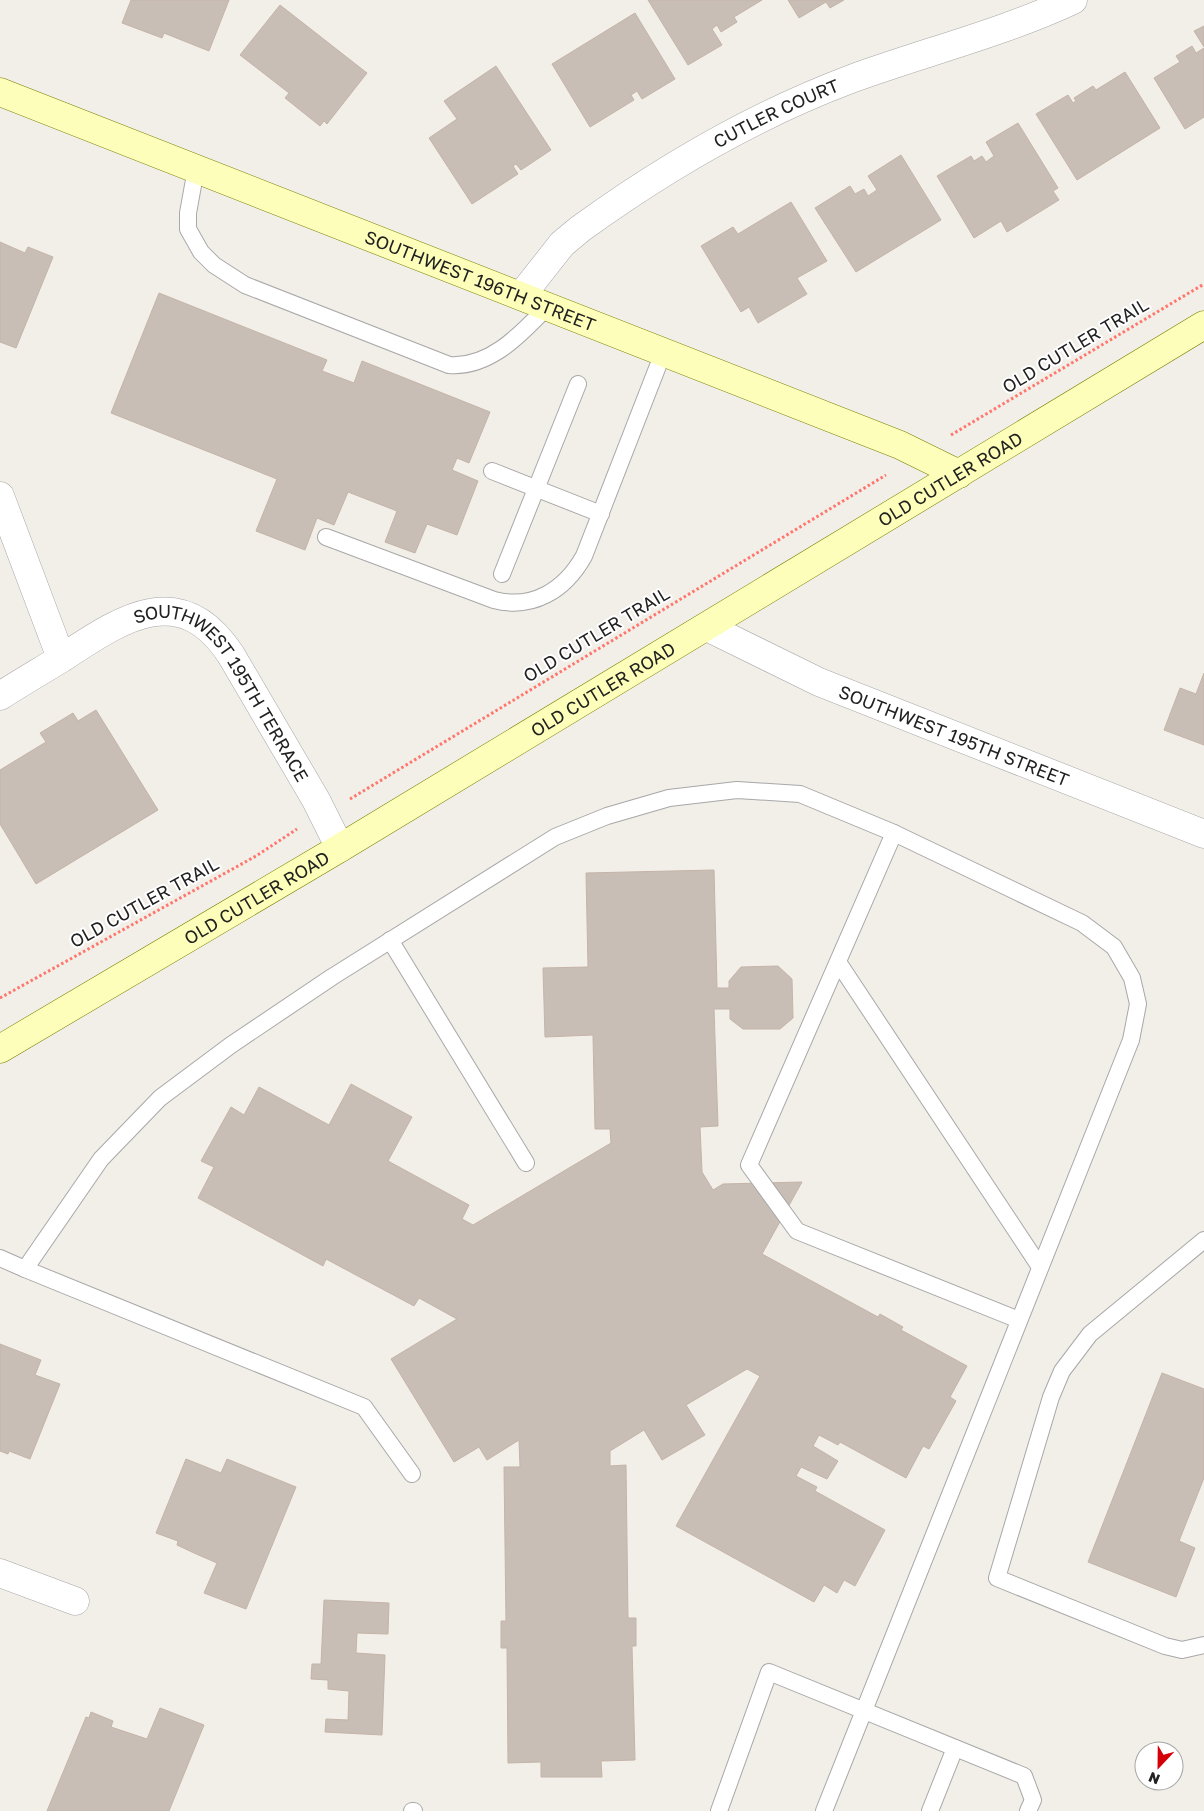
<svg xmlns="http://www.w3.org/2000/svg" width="1204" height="1811" font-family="'Golos Text',sans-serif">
<rect width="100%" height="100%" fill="#f2eee8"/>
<!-- building -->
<g fill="#c8beb6" stroke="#c5b4a8">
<path d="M131,0H229L209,51L164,33L162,38L122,23Z"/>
<path d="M648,0H762L734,17L737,22L721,32L717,25L712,29L722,45L688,65Z"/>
<path d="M788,0H844L830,8L826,2L799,18Z"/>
<path d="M280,5L367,73L327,124L324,121L320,126L285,98L289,93L240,55Z"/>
<path d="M635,13L675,79L642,99L637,91L631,95L634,100L590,127L552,64Z"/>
<path d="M1204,26V47L1194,31Z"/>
<path d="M1192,46L1196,53L1204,48V117L1185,129L1154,78L1180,62L1176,56Z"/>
<path d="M496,66L551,150L521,170L516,164L513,166L518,174L472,204L429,138L457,119L444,101Z"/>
<path d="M1125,72L1160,128L1077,180L1036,114L1068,95L1073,103L1076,101L1074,98L1093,86L1096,90Z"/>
<path d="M1018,123L1058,188L1053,191L1059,200L1007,232L1001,221L974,238L937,176L971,156L974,161L982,156L986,162L994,156L986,142Z"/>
<path d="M901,155L941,220L856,272L815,208L850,186L855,194L864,189L868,196L877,190L868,176Z"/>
<path d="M791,202L827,261L797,278L807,294L758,323L749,307L741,312L701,246L733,227L738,234Z"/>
<path d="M0,242L25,253L28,247L53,257L16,348L0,342Z"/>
<path d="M159,293L327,360L322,371L354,383L362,361L490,412L469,463L457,458L452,470L478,481L457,535L427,524L415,553L385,542L397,511L348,492L334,525L317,518L305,550L256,531L277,479L111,413Z"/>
<path d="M1204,673V745L1164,730L1180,688L1196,694Z"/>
<path d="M96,710L158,810L36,884L0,824V770L46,742L40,733L73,713L78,721Z"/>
<path d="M714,870L717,988H729V981L741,967L778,966L792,979L793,1018L780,1029H743L730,1019V1009H714L718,1126L700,1127L702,1172L713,1190L723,1184L802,1182L762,1254L878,1317L880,1314L903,1327L901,1330L967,1366L950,1397L956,1401L929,1449L923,1446L906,1478L840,1442L838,1445L819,1435L813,1446L838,1461L827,1479L801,1467L796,1476L817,1487L815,1491L885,1530L855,1586L844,1580L837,1593L824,1585L814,1602L676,1526L760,1376L747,1369L686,1405L705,1435L662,1460L644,1430L610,1451V1466L626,1465L628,1618H636V1646H632L635,1760L601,1761L602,1777H541V1762L508,1763L507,1648H501V1621H506L504,1467H520L519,1440L487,1460L479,1447L454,1462L391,1359L457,1319L419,1298L414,1306L326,1259L323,1266L198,1198L214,1167L201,1161L231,1107L244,1115L259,1087L329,1125L351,1084L412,1117L388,1161L469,1205L462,1219L473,1225L611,1143L610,1129H595L593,1035L545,1037L543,968L588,967L586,873Z"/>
<path d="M0,1344L41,1360L35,1375L60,1384L30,1459L9,1451L8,1454L0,1451Z"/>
<path d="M1162,1373L1204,1389V1478L1179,1541L1195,1548L1176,1597L1088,1562Z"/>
<path d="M186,1459L221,1473L227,1459L296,1487L246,1609L204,1593L217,1563L194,1553L177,1545L178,1541L156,1533Z"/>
<path d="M324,1600L389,1603L388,1634L357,1633L356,1653L385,1655L382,1735L325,1732L326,1719L348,1720L349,1691L328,1689V1680L311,1679L312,1664H321Z"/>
<path d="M160,1708L204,1725L169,1811H47L86,1717L89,1718L91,1712L113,1721L111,1727L147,1739Z"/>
</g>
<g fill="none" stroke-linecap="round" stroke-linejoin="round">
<!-- lane casing -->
<g stroke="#a8a8a8" stroke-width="18">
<g id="lane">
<path d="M196,169L188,213V229L201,252L214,265L245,285L449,365C490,368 521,334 547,307"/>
<path d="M492,471L601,514"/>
<path d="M326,537L494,600C533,610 565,590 584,556L663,353"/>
<path d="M502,574L578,384"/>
<path d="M894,833L749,1165L797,1231L1019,1320"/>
<path d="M390,940L526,1163"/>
<path d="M838,962L1040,1267"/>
<path d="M1204,1240L1090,1334L1062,1371L1051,1397L997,1578L1165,1646L1182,1650L1204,1645"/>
<path d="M0,1258L25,1269L101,1159L160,1098L231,1045L332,977L555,837L607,816L669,798L737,790L800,794L894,833L1082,923L1114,947L1132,978L1138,1004L1131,1040L824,1811"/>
<path d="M25,1269L364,1407L412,1474"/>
<path d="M412,1811H414"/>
<path d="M719,1811L769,1672L1024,1776L1033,1800L1028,1811"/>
<path d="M930,1811L955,1748"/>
</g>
</g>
<!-- street casing -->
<g stroke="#a8a8a8" stroke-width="29">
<g id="street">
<path id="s1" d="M521,296L562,244L580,229C664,168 753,116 851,79C925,52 1002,33 1073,0"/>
<path d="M0,496L61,658"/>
<path id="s2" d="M707,627L819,682L1204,834"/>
<path id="s3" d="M0,696C20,683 41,671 62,658C120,620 180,577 231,655L316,800L340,848"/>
<path d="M0,1573L75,1601"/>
</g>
</g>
<!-- secondary casing -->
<g stroke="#778100" stroke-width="29">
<g id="secondary">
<path id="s4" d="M0,92L900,445L959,474"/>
<path id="s5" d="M0,1049L340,848L1204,325"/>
</g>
</g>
<!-- path -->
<g stroke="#ff766c" stroke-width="3" stroke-dasharray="2.5 2.5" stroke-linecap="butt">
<path d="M951,435L1204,284"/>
<path d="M350,799L886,475"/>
<path d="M0,998L256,856L297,829"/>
</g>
<!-- lane -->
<use href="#lane" stroke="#fff" stroke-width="16"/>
<!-- street -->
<use href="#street" stroke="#fff" stroke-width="28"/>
<!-- secondary -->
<use href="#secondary" stroke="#fdfeb9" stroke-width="28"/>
</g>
<g text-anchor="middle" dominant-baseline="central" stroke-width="4" stroke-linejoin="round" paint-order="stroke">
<!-- street labels -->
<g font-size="18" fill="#212121" stroke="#fff">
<text stroke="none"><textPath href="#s1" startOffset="318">CUTLER COURT</textPath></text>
<text stroke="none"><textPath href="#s4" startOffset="516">SOUTHWEST 196TH STREET</textPath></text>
<text transform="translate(1075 345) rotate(-31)">OLD CUTLER TRAIL</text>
<text stroke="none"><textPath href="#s5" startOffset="1108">OLD CUTLER ROAD</textPath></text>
<text transform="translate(596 634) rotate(-31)">OLD CUTLER TRAIL</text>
<text stroke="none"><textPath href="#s5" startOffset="702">OLD CUTLER ROAD</textPath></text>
<text stroke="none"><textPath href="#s3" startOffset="285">SOUTHWEST 195TH TERRACE</textPath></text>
<text stroke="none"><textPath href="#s2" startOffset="270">SOUTHWEST 195TH STREET</textPath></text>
<text stroke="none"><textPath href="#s5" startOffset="298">OLD CUTLER ROAD</textPath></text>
<text transform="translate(144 902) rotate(-29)">OLD CUTLER TRAIL</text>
</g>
</g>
<!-- north arrow -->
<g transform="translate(1159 1766) rotate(202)"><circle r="24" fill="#ffffff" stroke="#a6a6a6"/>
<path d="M0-4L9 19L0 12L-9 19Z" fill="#d30007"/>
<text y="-8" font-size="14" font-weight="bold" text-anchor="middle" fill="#212121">N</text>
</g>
</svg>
